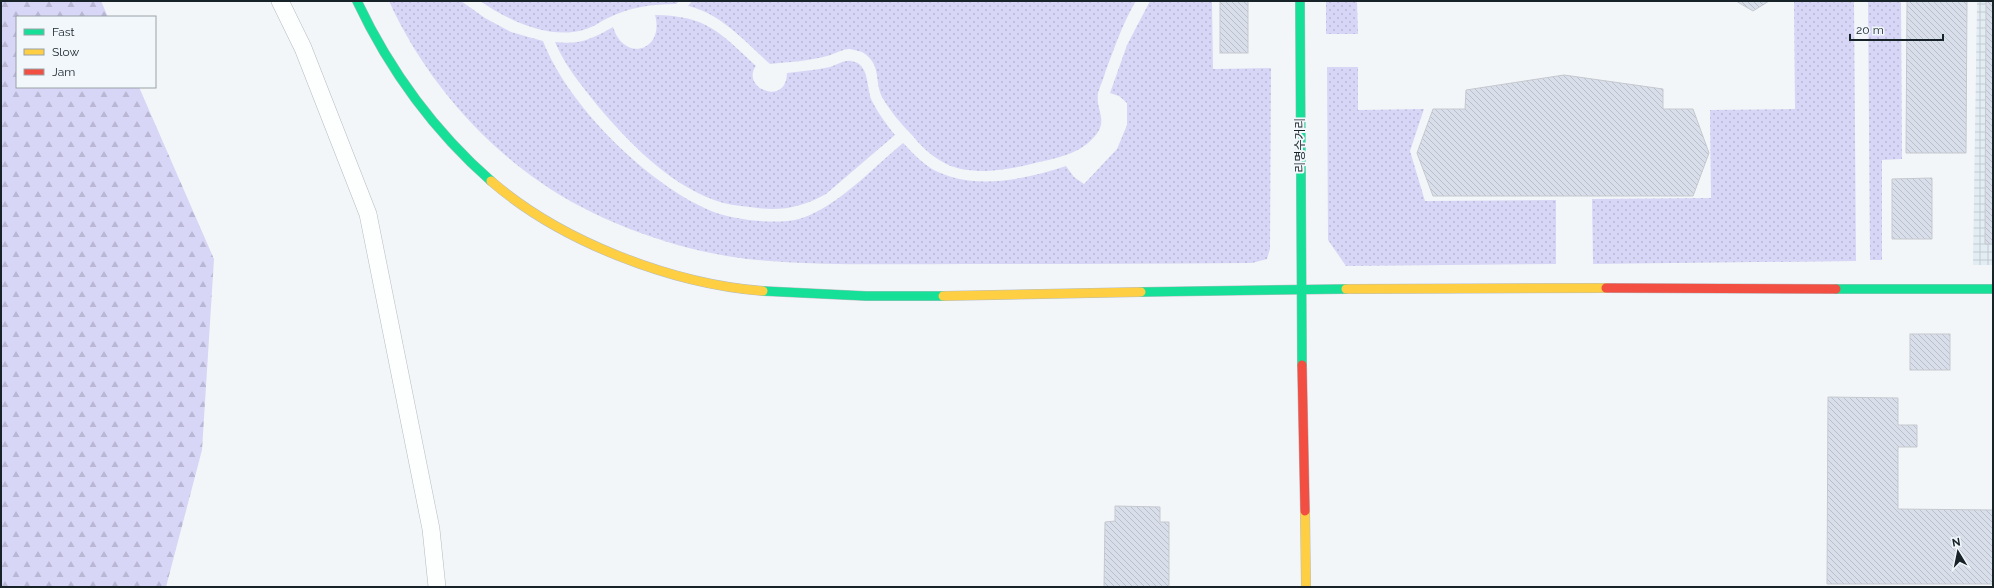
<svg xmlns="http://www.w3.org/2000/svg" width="1994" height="588" font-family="Raleway,'Noto Sans KR',sans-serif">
<defs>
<pattern id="industrial-grid" width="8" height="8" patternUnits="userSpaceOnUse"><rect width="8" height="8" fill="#e2ecf3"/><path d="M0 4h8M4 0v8" fill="none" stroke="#c1cad0"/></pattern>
<pattern id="grass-dots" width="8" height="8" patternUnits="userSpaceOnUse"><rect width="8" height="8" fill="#d8d6f6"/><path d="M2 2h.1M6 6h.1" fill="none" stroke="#b9b7d3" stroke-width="1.8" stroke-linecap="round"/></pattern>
<pattern id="forest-firs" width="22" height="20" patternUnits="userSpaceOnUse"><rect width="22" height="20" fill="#d8d6f6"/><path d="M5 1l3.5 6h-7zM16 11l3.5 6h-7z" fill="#b9b7d3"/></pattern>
<pattern id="building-back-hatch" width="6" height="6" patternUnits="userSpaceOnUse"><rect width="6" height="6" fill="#d9dfea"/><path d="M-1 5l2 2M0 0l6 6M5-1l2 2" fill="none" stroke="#babfc9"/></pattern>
</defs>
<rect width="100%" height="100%" fill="#f3f6f9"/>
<!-- industrial -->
<path fill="url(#industrial-grid)" d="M1977,1H1993V265H1973Z"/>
<!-- grass -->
<g fill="url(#grass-dots)">
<path d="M389,1H461L485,18L511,32L543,41C568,106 647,183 709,210C732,220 776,225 799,219C835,209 874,167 903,143C913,153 924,166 938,172C977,190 1027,179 1066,166L1074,177L1084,184L1117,149L1127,125V103L1119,96L1110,93L1127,45L1150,1H1212L1213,69L1271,68L1270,249L1267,259L1252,263C1157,264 1061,264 966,264C896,264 826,266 757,260C684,253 600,224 540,182C476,138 421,72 389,1Z"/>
<path d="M480,1H679L676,4C652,4 630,7 608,18C601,21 594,27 586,29C551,41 509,21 480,1Z"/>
<path d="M692,1H1136C1123,22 1115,47 1106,70C1104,78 1100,86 1098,93C1095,109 1109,120 1095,136C1079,156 1050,159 1027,165C1001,171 964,176 941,161C930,155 920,145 912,135C901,124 890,111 882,97C874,80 882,64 862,52C859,51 854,50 850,49C842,49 835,54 827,56C809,61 789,62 770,64C745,42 722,14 688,6Z"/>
<path d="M1326,1H1357L1358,34H1326Z"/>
<path d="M1794,1H1854L1856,261L1593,264L1592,199L1711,198L1710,110L1795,109Z"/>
<path d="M1868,1H1901L1902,159L1882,160V260H1870Z"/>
<path d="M655,15C708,16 719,32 756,66C740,87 786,108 787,73C801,71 816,70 830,67C837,65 843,60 851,61C870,63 866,88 872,101C878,113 887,125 895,135L826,194C801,208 778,212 750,207C738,206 725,204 714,200C668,183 628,142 597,105C582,86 565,66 555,42C580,45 592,39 613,27C624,63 665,51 655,15Z"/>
<path d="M1327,67H1358V110L1424,109L1410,151L1425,201L1556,200V264L1346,266L1328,240Z"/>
</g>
<!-- forest -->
<path fill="url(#forest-firs)" d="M1,1H101L108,17H17V87H139L214,259L202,450L166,587H1Z"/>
<!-- building -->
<g fill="url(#building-back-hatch)" stroke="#c5c9cf">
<rect x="1220" y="1" width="28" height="52"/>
<path d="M1736,1H1769L1753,11Z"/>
<path d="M1907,1H1967L1966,153H1906Z"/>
<path d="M1986,1H1993V244H1985Z"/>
<path d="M1564,75L1663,89V109H1693L1709,153L1693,196H1433L1417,153L1433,109H1465L1466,90Z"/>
<path d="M1932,178V239H1892V179Z"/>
<rect x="1910" y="334" width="40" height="36"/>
<path d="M1828,397L1898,398V425H1917V447H1898V509L1993,510V584H1827Z"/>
<path d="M1115,506L1160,507V522H1169V587H1104L1105,522L1115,521Z"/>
</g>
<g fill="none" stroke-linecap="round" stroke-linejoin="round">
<!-- lane casing -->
<g stroke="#b5bcc1" stroke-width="18">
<path id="lane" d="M280,1L303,48L368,214L431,529L437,587"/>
</g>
<!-- fast casing -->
<g stroke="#b5bcc1" stroke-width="10">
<g id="fast">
<path d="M357,1C390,71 433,130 491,181"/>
<path d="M1300,1L1302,365"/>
<path d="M1836,289H1993"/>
<path d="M763,291L866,296H943"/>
<path d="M1141,292L1346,289"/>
</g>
</g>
<!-- slow casing -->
<g stroke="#b5bcc1" stroke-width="10">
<g id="slow">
<path d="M491,181C560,241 671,284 763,291"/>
<path d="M1346,289L1606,288"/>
<path d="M943,296L1141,292"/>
<path d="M1305,511L1306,587"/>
</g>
</g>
<!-- jam casing -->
<g stroke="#b5bcc1" stroke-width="10">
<g id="jam">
<path d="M1606,288L1836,289"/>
<path d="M1302,365L1305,511"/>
</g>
</g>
<!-- lane -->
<use href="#lane" stroke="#fdfefe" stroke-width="17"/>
<!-- fast -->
<use href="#fast" stroke="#16e098" stroke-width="9"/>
<!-- slow -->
<use href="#slow" stroke="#ffcf43" stroke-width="9"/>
<!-- jam -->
<use href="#jam" stroke="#f24e42" stroke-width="9"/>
</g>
<g text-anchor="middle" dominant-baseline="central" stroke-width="4" stroke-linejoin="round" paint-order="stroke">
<!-- street labels -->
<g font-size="12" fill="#172229" stroke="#f1f7fb">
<text transform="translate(1300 145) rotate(-90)">리명수거리</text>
</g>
</g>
<!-- border -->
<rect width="1994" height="588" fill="none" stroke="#172229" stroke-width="4"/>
<!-- legend -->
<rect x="16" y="16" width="140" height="72" fill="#f1f7fb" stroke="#9aa2a7"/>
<rect x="24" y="29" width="20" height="6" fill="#16e098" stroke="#9aa2a7"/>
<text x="52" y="36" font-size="12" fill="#172229">Fast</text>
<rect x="24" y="49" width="20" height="6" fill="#ffcf43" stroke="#9aa2a7"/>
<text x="52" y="56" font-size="12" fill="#172229">Slow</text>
<rect x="24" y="69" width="20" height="6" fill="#f24e42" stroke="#9aa2a7"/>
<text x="52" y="76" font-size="12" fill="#172229">Jam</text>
<!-- north arrow -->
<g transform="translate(1958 552) rotate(350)" stroke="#f1f7fb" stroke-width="3" paint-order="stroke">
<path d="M0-3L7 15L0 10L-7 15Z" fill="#172229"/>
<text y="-6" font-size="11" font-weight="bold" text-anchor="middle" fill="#172229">N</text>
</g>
<!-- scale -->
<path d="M1850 34v6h93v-6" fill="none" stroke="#172229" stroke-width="2"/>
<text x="1856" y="34" font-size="12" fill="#172229" stroke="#f1f7fb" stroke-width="3" paint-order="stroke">20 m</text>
</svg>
